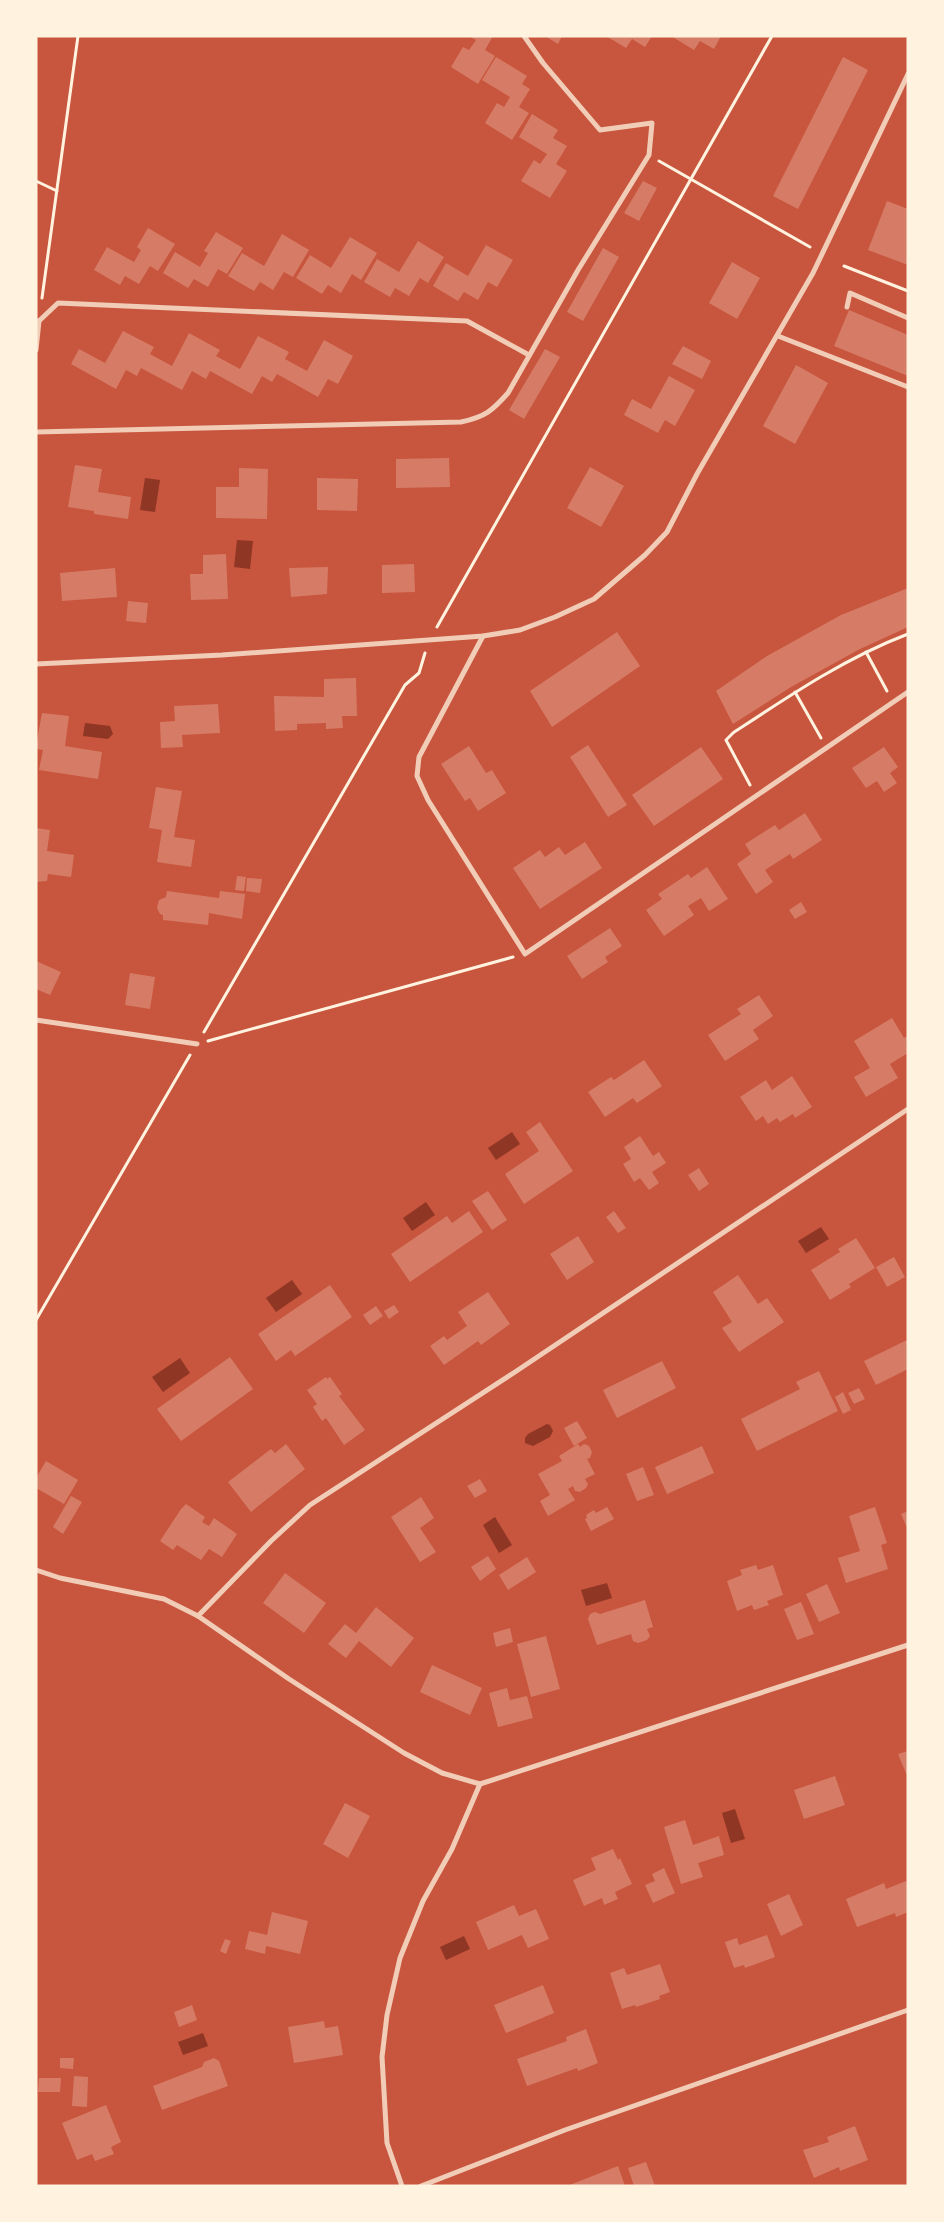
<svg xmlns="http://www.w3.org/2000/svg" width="944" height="2222" font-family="'Asap Condensed',sans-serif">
<rect width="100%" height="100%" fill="#c8553d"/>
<!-- water -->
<g fill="#8f3625">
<path d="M145,478L160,480L155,512L140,510Z"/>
<path d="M237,540L253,541L250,569L234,567Z"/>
<path d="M85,723L110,726L113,734L108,739L83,736Z"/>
<path d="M512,1132L520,1144L496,1160L488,1148Z"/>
<path d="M426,1202L435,1215L412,1231L403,1218Z"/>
<path d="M821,1227L829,1239L806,1253L798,1241Z"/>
<path d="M292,1280L302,1294L276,1312L266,1298Z"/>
<path d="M180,1358L190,1373L163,1392L152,1377Z"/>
<path d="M547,1424L550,1425L553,1431L550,1437L533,1446L525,1443V1438L528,1434Z"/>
<path d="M495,1517L512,1545L499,1553L483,1525Z"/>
<path d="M607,1583L612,1598L586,1606L581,1590Z"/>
<path d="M735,1809L745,1839L731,1843L722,1813Z"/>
<path d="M464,1936L470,1949L446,1960L440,1947Z"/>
<path d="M203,2033L208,2046L183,2055L178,2042Z"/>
</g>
<!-- building -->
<g fill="#d67c66">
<path d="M469,36H493L485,50L495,56L478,84L451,67L463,47L469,50L476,40Z"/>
<path d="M545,36H562L558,44Z"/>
<path d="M606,36H652L645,47L632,39L626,48Z"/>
<path d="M671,36H721L714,49L700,41L694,50Z"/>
<path d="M496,57L527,76L522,84L530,89L519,107L529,113L512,140L485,123L497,103L504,107L510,97L482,80Z"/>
<path d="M843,57L868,70L798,209L773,196Z"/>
<path d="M532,114L558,130L553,138L567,146L556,164L567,171L550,198L521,181L534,160L540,164L547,154L519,137Z"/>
<path d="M643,181L657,188L639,221L624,213Z"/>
<path d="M887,201L908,209V265L868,250Z"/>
<path d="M148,228L175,244L158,271L150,266L139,284L125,276L120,285L94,270L107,247L134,262L141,250L137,247Z"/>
<path d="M216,232L243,248L227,274L218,269L208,287L194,279L188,288L163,273L175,252L200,267L208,253L204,251Z"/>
<path d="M282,234L309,250L293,277L284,272L273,290L260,282L254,291L228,276L242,253L264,266Z"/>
<path d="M350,237L377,253L361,280L352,274L341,293L328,285L322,294L296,278L310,255L331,268Z"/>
<path d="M418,241L444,257L428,283L420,278L409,296L395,288L390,297L364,282L377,259L399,272Z"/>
<path d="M486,245L513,260L497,287L488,282L478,300L464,292L458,301L433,286L446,263L468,276Z"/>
<path d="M603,248L619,257L583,321L567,312Z"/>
<path d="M732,262L760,278L737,319L709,303Z"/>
<path d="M849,310L908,335V376L834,346Z"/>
<path d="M123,331L154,347L150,354L172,366L189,333L220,350L216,356L240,369L258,336L289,352L285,359L307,371L324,340L353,356L338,384L328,379L318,397L277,374L272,382L262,376L252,394L210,371L206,379L192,371L182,390L141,368L137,376L126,370L116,389L71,364L79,349L105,363Z"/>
<path d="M683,346L711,361L702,379L672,364Z"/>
<path d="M545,349L560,357L524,419L509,410Z"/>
<path d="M796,365L828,383L795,444L763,426Z"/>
<path d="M669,376L695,390L675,426L665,420L658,433L624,415L632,399L651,409Z"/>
<path d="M449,458L450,487L396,488V459Z"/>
<path d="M75,465L102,469L98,492L131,497L128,519L94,514V511L68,507Z"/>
<path d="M590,467L624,486L601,527L567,508Z"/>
<path d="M239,468L268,469L267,519L216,518V487H239Z"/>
<path d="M317,478L358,479L357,511L317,510Z"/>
<path d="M226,554L228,599L191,600L190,574H203V555Z"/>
<path d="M414,564L415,592L382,593V565Z"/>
<path d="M328,567L327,594L291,597L289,568Z"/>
<path d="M115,568L117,597L62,601L60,573Z"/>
<path d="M908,588V627L858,650L791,687L733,724L716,691L767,656L841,615Z"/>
<path d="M128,601L148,603L146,623L126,621Z"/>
<path d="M617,632L640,666L552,727L530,691Z"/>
<path d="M356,678L357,716H342L343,728L326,729V723L297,724V730L275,731L274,696L324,697V679Z"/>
<path d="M218,704L220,733L182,735L183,747L161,748L160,722L175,721L174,706Z"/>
<path d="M42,713L69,716L65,746L102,752L98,779L39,770L43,750L36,749V746Z"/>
<path d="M588,745L627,805L608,817L570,757Z"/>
<path d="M469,746L486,773L492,770L506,793L478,811L470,798L465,801L441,764Z"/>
<path d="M701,747L723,779L654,826L632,795Z"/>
<path d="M884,747L898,767L890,773L897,783L884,792L877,781L866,788L852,768Z"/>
<path d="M156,787L182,791L174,837L195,840L191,867L157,862L162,830L149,828Z"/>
<path d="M805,813L822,840L793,859L790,854L765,870L773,882L756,894L737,864L751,854L745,844L775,825L779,830Z"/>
<path d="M36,828L50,830L47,851L74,855L71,877L48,874L47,881L36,882Z"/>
<path d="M585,842L602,868L540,909L513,868L540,850L545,857L559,847L565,855Z"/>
<path d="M707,867L728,899L709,911L701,898L688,906L694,915L664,936L646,910L662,899L658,894L688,874L691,878Z"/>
<path d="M237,876L246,877L244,891L235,890Z"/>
<path d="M247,878L262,879L260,893L246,891Z"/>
<path d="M167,891L219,898L220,891L245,894L242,919L209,913L208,925L163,920V915L160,914L157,908L159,900L166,897Z"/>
<path d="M801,902L807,912L795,919L789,910Z"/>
<path d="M610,928L622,946L605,957L608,962L582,979L567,956Z"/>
<path d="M36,961L61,972L50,995L36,989Z"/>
<path d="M130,973L155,977L150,1009L125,1005Z"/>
<path d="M759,995L773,1016L753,1030L759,1039L725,1061L708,1035L741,1014L737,1009Z"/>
<path d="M892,1018L904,1038L908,1036V1053L890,1064L898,1078L866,1097L854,1077L870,1068L854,1041Z"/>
<path d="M644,1060L662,1086L637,1103L633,1098L605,1117L588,1092L611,1077L614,1080Z"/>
<path d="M792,1076L812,1107L795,1118L793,1114L780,1122L777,1118L768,1124L763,1116L756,1121L740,1097L766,1080L772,1090Z"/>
<path d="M540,1122L573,1171L524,1204L505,1174L539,1151L526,1132Z"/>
<path d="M640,1136L653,1156L659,1152L666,1163L652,1172L659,1183L649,1190L640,1178L634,1182L623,1164L631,1159L624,1147Z"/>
<path d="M699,1168L709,1184L699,1191L688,1175Z"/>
<path d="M488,1191L507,1220L492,1230L472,1201Z"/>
<path d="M469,1211L483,1232L410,1282L391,1254L447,1216L452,1223Z"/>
<path d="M614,1211L626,1228L618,1233L606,1217Z"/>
<path d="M578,1236L594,1262L567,1280L550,1254Z"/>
<path d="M856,1238L875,1268L849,1284L851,1287L830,1300L811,1270L840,1252L838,1249Z"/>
<path d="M894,1257L905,1277L887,1287L876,1267Z"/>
<path d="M738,1275L758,1304L767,1298L784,1322L739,1352L722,1328L732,1322L713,1292Z"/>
<path d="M330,1285L352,1317L295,1356L291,1350L276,1361L258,1334Z"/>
<path d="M488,1292L510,1324L481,1345L478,1341L444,1365L430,1346L444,1336L447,1340L467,1326L458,1312Z"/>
<path d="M394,1305L399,1312L389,1319L384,1311Z"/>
<path d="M376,1306L383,1316L370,1325L363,1315Z"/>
<path d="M907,1340L908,1369L876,1385L864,1361Z"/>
<path d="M230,1357L253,1389L181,1441L157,1409Z"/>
<path d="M662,1361L676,1388L617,1418L603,1390Z"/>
<path d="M819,1371L838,1411L757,1451L741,1419L800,1389L796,1382Z"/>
<path d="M326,1377L327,1379L330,1377L342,1394L339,1396L365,1430L344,1445L326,1418L322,1421L313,1407L317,1404L307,1390Z"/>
<path d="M859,1388L865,1399L854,1404L848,1393Z"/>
<path d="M843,1392L851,1410L843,1414L835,1397Z"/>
<path d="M577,1421L587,1438L574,1446L564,1428Z"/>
<path d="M286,1444L305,1469L251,1512L228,1482L271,1449L275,1453Z"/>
<path d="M578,1444L580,1447L584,1444L589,1446L592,1452L590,1458L587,1459L595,1474L585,1479L588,1484L586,1488L580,1492L575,1491L573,1486L568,1489L575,1500L548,1516L540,1501L550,1495L538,1474L562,1461L559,1456Z"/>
<path d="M702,1446L714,1473L667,1494L655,1467Z"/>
<path d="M46,1461L78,1480L64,1504L36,1488V1478Z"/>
<path d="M643,1467L654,1495L637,1501L626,1474Z"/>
<path d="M480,1479L487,1491L475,1498L467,1486Z"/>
<path d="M71,1496L82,1502L63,1534L53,1527Z"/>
<path d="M421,1497L434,1518L420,1528L436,1552L420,1562L391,1517Z"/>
<path d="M186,1504L205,1517L202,1522L209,1526L214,1518L237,1534L222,1557L209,1549L201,1560L177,1545L173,1550L160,1541L181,1509Z"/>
<path d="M607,1507L614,1519L591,1531L585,1519L587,1518L586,1515L594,1510L596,1513Z"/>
<path d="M875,1507L887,1543L881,1545L888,1569L846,1583L838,1558L860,1551L849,1516Z"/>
<path d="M908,1511V1530L901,1514Z"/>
<path d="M488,1556L496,1569L480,1581L471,1567Z"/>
<path d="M527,1557L536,1572L508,1590L499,1575Z"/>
<path d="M756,1565L758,1570L773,1565L783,1595L767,1601L769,1605L754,1610L752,1605L737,1611L727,1581L742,1575L740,1570Z"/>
<path d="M285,1573L326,1603L304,1633L263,1603Z"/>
<path d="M827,1584L840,1613L819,1622L806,1594Z"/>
<path d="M645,1600L653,1627L647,1629L650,1636L647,1640L638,1643L633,1641L631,1634L597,1645L588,1619L590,1614L595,1612L600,1614Z"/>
<path d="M801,1602L814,1634L797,1640L784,1609Z"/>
<path d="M376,1607L414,1638L391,1667L359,1641L346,1658L328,1644L345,1624L356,1633Z"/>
<path d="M510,1628L513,1642L496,1647L493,1633Z"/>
<path d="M546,1636L560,1689L531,1697L517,1644Z"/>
<path d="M432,1665L482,1688L470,1715L420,1692Z"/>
<path d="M507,1688L510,1700L527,1696L533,1718L498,1727L489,1693Z"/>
<path d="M908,1751V1778L898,1754Z"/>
<path d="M835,1776L845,1805L804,1819L794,1790Z"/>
<path d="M345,1803L370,1816L348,1858L323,1844Z"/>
<path d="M685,1820L693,1845L719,1836L724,1855L698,1863L703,1877L681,1884L664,1827Z"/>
<path d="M613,1849L618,1860L620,1858L632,1884L615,1892L618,1899L604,1905L602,1898L584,1906L573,1880L596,1870L591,1858Z"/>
<path d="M664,1868L675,1893L653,1903L645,1885L655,1881L652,1874Z"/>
<path d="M906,1881L908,1886V1912L896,1917L895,1913L857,1927L846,1899L884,1883L886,1889Z"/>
<path d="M789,1894L803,1925L781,1936L767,1904Z"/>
<path d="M514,1905L519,1916L536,1909L549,1939L528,1948L522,1935L488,1950L476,1922Z"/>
<path d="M272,1912L308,1921L300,1954L266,1946L265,1954L245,1949L249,1931L267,1935Z"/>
<path d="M767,1935L775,1957L745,1968L744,1965L734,1968L725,1942L737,1938L739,1945Z"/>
<path d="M225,1939L231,1941L226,1954L220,1951Z"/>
<path d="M660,1964L670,1992L659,1996L660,1999L636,2007L635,2005L622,2009L610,1973L624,1968L627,1975Z"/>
<path d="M543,1985L554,2013L506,2033L494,2005Z"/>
<path d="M192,2005L197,2020L179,2027L174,2012Z"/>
<path d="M324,2021L325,2028L338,2026L343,2055L294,2063L288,2027Z"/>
<path d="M586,2029L598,2063L578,2071L577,2068L527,2086L517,2059L567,2041L566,2037Z"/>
<path d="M60,2058H74L73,2069L60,2068Z"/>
<path d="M214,2058L219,2061L228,2086L162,2110L153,2086L202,2067L204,2062Z"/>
<path d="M74,2076L88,2077L87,2107L72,2106Z"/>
<path d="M39,2078H61L60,2092H38Z"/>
<path d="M106,2105L121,2142L111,2147L114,2154L95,2161L92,2154L77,2160L62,2123Z"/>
<path d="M855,2126L868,2160L840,2171L839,2167L814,2178L803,2150L829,2142L827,2137Z"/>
<path d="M646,2162L655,2186H634L628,2168Z"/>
<path d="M618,2166L625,2186H567Z"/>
</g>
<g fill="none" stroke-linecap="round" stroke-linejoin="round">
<!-- path -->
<g stroke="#fff3e0" stroke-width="3">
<path d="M659,161L810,247"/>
<path d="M36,181L57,191"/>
<path d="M844,266L908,291"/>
<path d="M42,298L78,36"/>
<path d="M437,627L772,36"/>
<path d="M866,652L887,691"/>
<path d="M795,692L821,738"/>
<path d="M750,785L726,740L733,733C789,696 845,658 908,634"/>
<path d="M204,1032L405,685L419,673L425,653"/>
<path d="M208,1041L513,957"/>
<path d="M36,1320L190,1055"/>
</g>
<!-- minor -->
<g stroke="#f1ccb7" stroke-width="5">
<path d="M847,307L850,293L908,318"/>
<path d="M36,321H39L58,303L467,321L529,355"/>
<path d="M778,336L908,387"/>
<path d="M36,350L39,321"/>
<path d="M36,432L461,422C485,417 492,411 508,393L578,270L649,155L652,123L600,130L543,63L524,36"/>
<path d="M483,636L419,757L417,776L428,800L525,954L908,692"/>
<path d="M36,664L222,655L483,636L520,630L555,617L594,599L645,555L667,532L697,474L813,273L908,74"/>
<path d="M36,1020L197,1044"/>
<path d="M36,1570L60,1578L164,1599L198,1616L289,1679L404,1753L442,1773L480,1784L908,1645"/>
<path d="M198,1616L271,1541L310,1505L515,1372L908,1109"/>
<path d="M402,2186L387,2143L382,2057L387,2015L400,1958L423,1901L452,1849L480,1784"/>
<path d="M421,2186L565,2130L908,2010"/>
</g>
</g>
<!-- border -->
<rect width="944" height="2222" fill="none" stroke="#fff3e0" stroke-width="75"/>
</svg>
